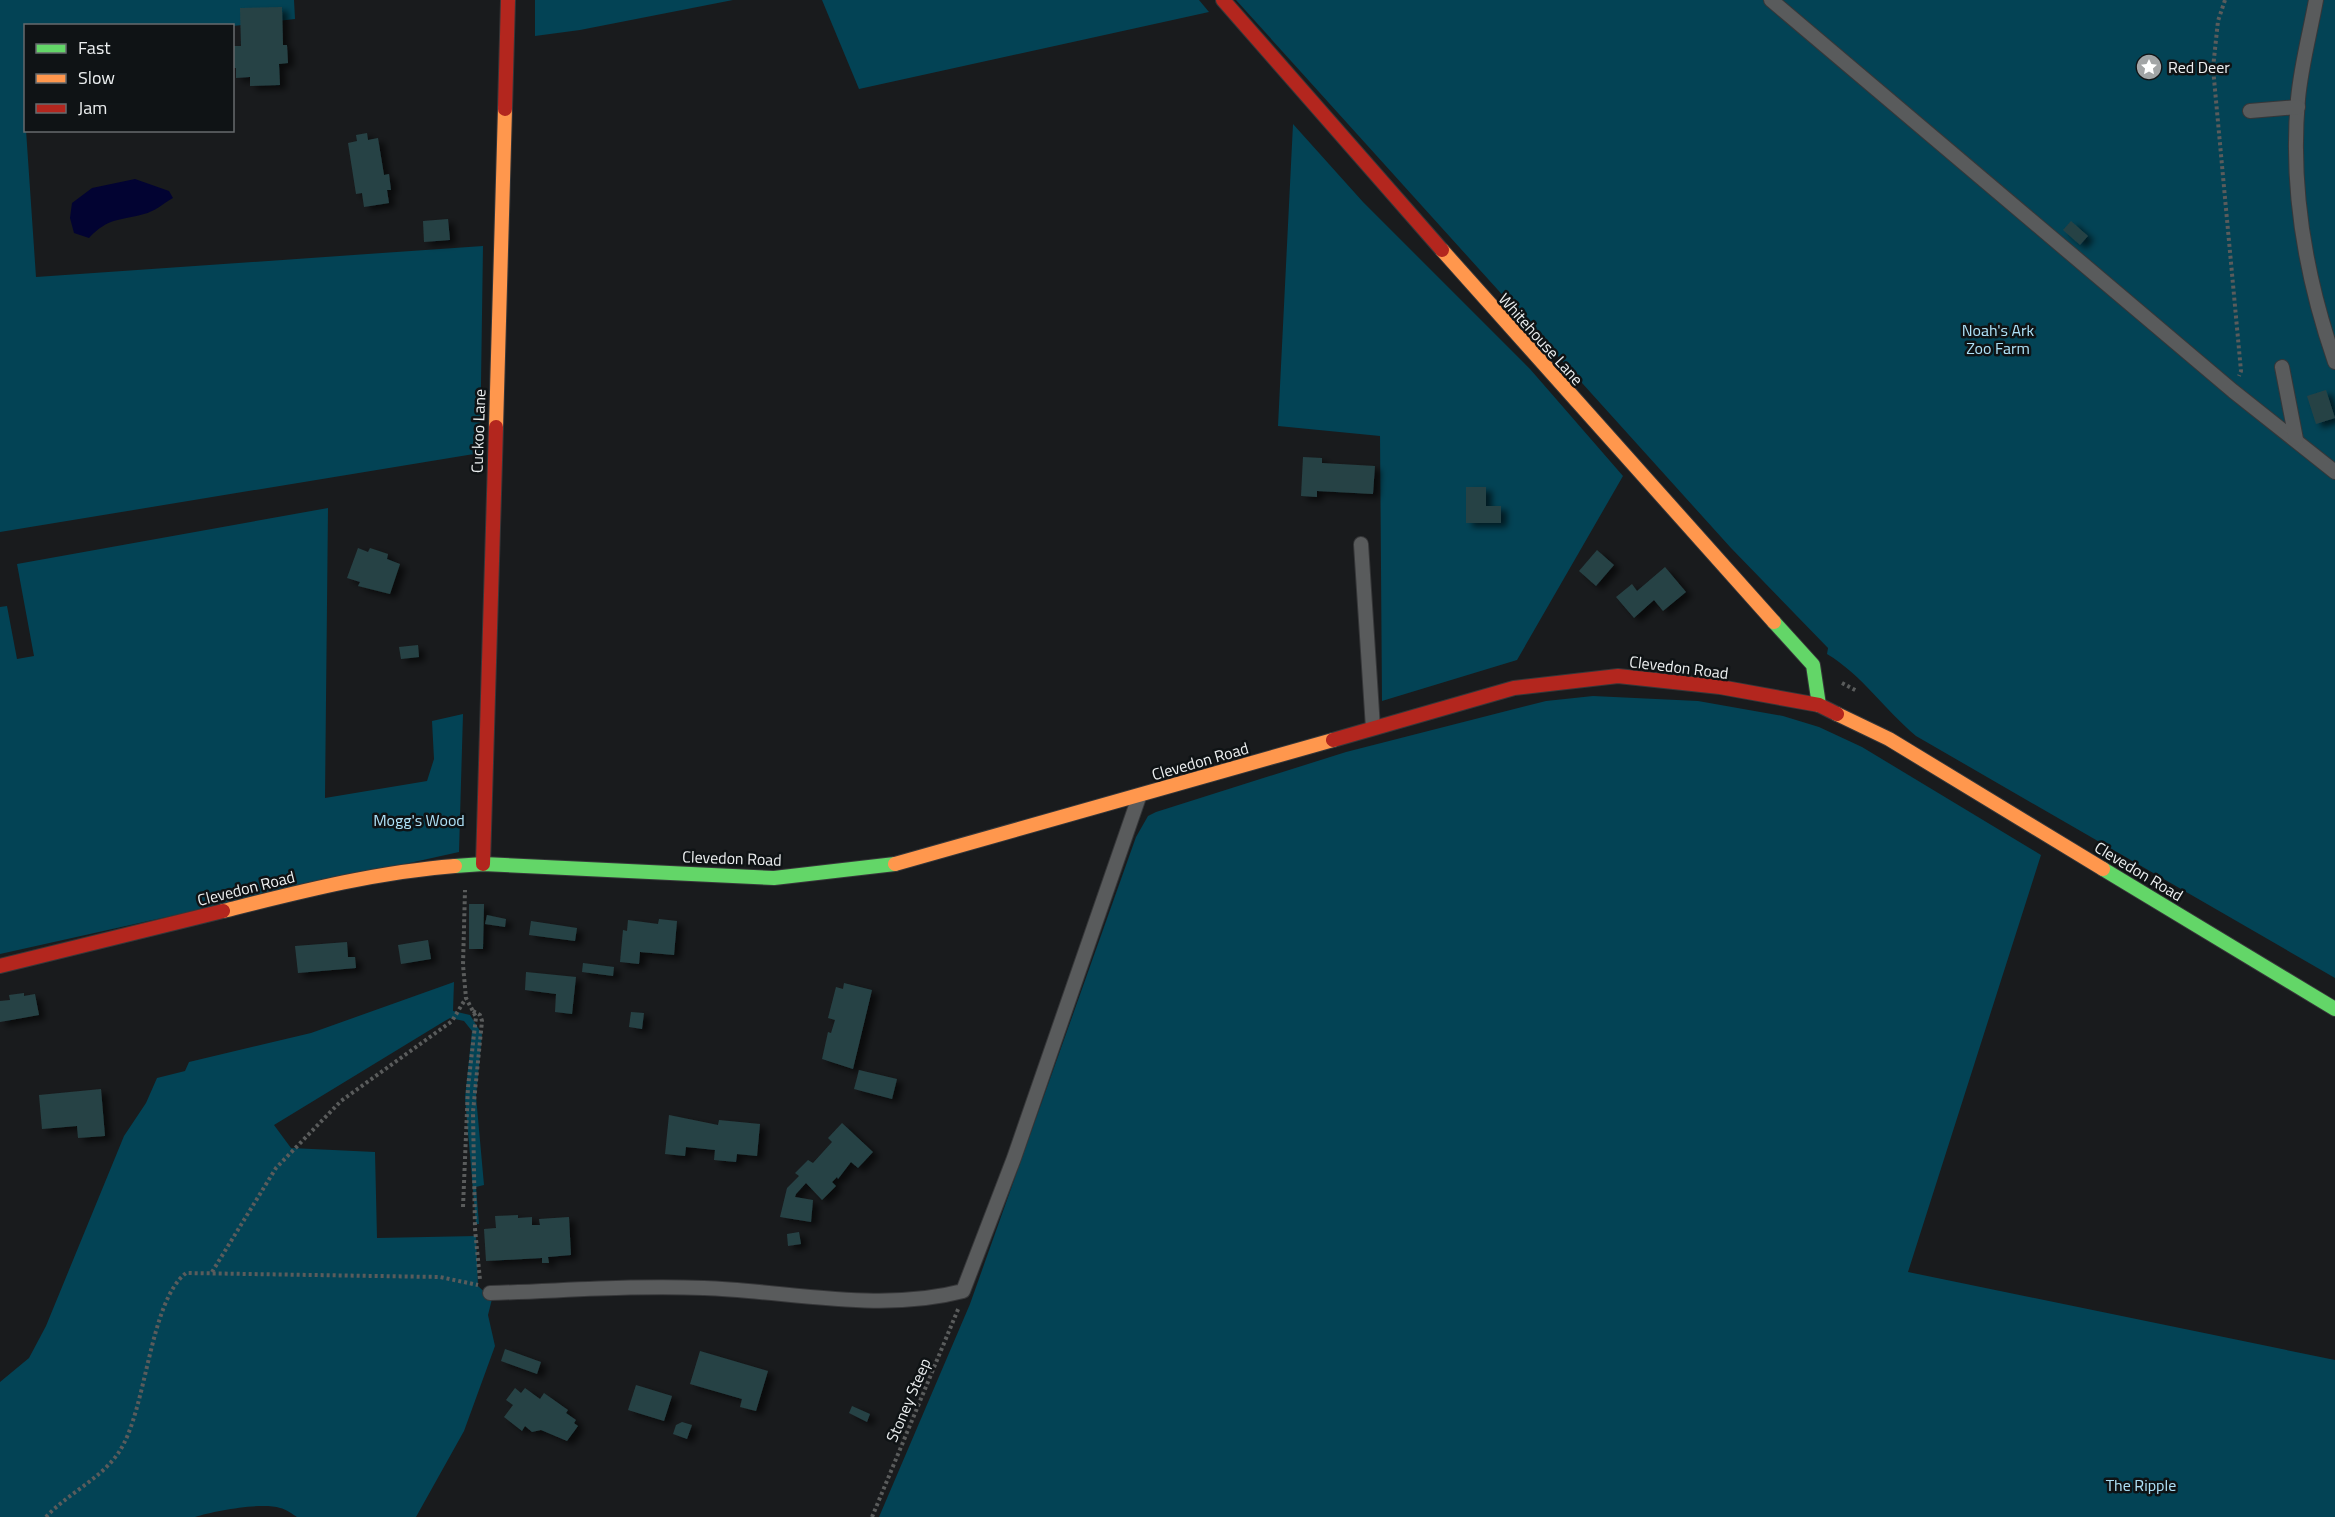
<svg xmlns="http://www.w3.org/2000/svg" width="2335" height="1517" font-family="'Titillium Web',sans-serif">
<defs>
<filter id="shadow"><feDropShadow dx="6" dy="4" stdDeviation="3" flood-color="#0009"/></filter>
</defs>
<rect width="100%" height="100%" fill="#191b1d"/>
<!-- green -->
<g fill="#034355">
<path d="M0,0H294L295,19L233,26H26V130L36,277L483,246L480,453L0,532Z"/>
<path d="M535,0H733L580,30L535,36Z"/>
<path d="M822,0H1199L1209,12L859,89Z"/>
<path d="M1236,0H2335V978L1916,736C1885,710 1862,675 1827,654L1828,648L1731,548Z"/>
<path d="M1293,124L1363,202L1530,369L1623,476L1517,660L1382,701L1380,436L1278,426Z"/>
<path d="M328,508L325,798L427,781L434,759L432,721L463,714L459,852L0,954V607L7,606L17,659L34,656L17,564Z"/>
<path d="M1593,696L1698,701L1783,716L1819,727L1862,747L2041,855L1908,1272L2335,1360V1517H879L970,1304L1136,837L1148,816L1156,812L1346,752L1546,701Z"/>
<path d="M454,982L453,1011L470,1015L482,1034L476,1096L484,1185L476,1187L479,1224H476L465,1098L472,1031L464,1021L450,1018L443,1022L274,1125L291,1148L375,1152L377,1238L476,1236L478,1286L492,1299L488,1315L495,1346L464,1431L416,1517H297C292,1514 286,1509 280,1508C262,1502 214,1511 195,1517H0V1382L29,1358L46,1326L124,1136L146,1103L157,1078L185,1071L189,1062L311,1033Z"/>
</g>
<!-- water -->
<path fill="#020332" d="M135,179L169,191L173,198C164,203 154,212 144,214C119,221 109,217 89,238L74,233L70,218L72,203L92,188Z"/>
<!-- building -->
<g fill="#274245" filter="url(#shadow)">
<path d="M282,7L283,45H287L288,63L279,64L280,85L250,86V77L236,78V68H232V46H241L240,8Z"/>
<path d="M367,133L368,140L378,138L384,175L389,174L391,190H387L389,203L364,207L362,193L356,194L348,143L357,141L356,135Z"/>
<path d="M448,219L450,240L424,242L423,221Z"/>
<path d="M2071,221L2088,236L2080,245L2063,230Z"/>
<path d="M2326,390L2335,418L2316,424L2307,396Z"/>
<path d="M1303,457L1322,458V463L1375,466L1373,494L1317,491V497L1301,496Z"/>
<path d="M1466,487H1486V506H1501V523H1466Z"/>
<path d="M358,548L368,552L370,548L388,554L387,559L400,564L390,594L358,586L360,582L347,578Z"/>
<path d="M1597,550L1614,565L1596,586L1579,571Z"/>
<path d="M1665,567L1686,592L1663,611L1654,600L1634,618L1616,597L1632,584L1637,591Z"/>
<path d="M418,645L419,657L401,659L399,647Z"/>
<path d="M469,904H484L483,949H469Z"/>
<path d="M487,915L506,919L505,927L485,924Z"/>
<path d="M659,919L677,921L674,955L640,952L639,964L620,962L623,930L627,931L628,920L658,924Z"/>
<path d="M531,921L577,928L575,941L529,935Z"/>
<path d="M428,940L431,959L401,964L398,945Z"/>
<path d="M347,942L348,957H355L356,968L298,973L295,946Z"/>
<path d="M583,963L614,967L613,976L582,972Z"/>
<path d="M526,972L576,977L572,1014L555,1012L556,994L525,990Z"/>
<path d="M844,983L872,990L853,1069L822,1059L828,1032L831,1033L835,1020L828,1018L836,987L843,989Z"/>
<path d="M24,993V996L35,994L39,1015L0,1022V1001L10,1000L9,995Z"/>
<path d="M631,1012L644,1013L642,1029L629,1027Z"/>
<path d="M859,1070L897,1079L892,1099L854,1089Z"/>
<path d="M101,1089L105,1136L78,1138L77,1126L42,1129L39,1095Z"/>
<path d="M669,1115L718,1125L719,1120L760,1124L757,1156L737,1154L736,1162L714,1160L715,1150L686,1147L685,1156L665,1154Z"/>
<path d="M842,1123L873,1152L858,1168L851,1162L838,1179L837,1177L832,1182L836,1186L822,1200L806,1183L796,1194L795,1197L813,1200L811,1222L780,1217L787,1188L799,1176L795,1173L808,1160L813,1163L832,1142L828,1138Z"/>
<path d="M518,1215V1218L532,1217V1225H540L539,1219L569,1217L571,1255L548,1257L549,1263H542V1258L486,1261L484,1229L496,1228L495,1216Z"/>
<path d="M799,1232L801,1244L788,1246L787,1234Z"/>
<path d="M505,1349L541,1362L537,1374L501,1361Z"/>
<path d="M700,1351L768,1371L756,1411L740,1407L742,1399L690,1384Z"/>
<path d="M636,1385L672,1396L664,1421L628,1410Z"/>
<path d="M515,1388L521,1393L525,1388L540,1399L544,1393L568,1410L566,1413L576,1420L574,1423L578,1426L567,1441L541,1430L532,1432L525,1426L522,1431L504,1417L513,1405L506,1400Z"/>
<path d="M852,1406L870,1414L867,1422L849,1413Z"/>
<path d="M682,1422L692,1425L687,1439L673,1434L676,1425Z"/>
</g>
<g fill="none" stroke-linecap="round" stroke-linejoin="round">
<!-- lane casing -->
<g stroke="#363739" stroke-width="16">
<g id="lane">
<path d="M1771,0L2233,391L2335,472"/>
<path d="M2316,0C2310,33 2301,66 2298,99C2290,188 2306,278 2335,362"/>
<path d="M2250,111L2298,107"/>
<path d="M2282,367L2296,439"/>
<path d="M1361,544L1373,728"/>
<path d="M490,1293C561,1291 633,1285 704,1288C789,1291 880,1313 963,1291L1014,1158L1139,797"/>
</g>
</g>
<!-- fast casing -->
<g stroke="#363739" stroke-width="16">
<g id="fast">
<path d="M1774,622L1813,665L1819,705"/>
<path d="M455,866L483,864L774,878L895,864"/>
<path d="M2103,869L2335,1009"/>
</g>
</g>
<!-- slow casing -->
<g stroke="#363739" stroke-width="16">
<g id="slow">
<path d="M1442,250L1774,622"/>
<path d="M496,427L505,109"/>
<path d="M1837,714L1889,739L2103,869"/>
<path d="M895,864L1333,740"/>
<path d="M223,911C299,892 376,872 455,866"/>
</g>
</g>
<!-- jam casing -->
<g stroke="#363739" stroke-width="16">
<g id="jam">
<path d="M1223,0L1442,250"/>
<path d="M505,109L508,0"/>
<path d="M1333,740L1514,688L1618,676L1720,687L1819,705L1837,714"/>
<path d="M483,864L496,427"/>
<path d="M0,966L223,911"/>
</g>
</g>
<!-- path -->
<g stroke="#5a5c5c" stroke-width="4" stroke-dasharray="3 3" stroke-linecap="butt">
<path d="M2225,0L2218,21L2213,68L2241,371L2239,376"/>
<path d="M1842,683L1857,691"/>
<path d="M473,1011L480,1015L482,1021L473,1112L475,1229L480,1280"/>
<path d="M463,1207L468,1087L476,1017L466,998L463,965L465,890"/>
<path d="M212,1272L276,1168L341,1101L452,1021L466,998"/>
<path d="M46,1517C67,1494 101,1479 119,1452C147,1410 149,1302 186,1273L440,1277L478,1285"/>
<path d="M872,1517L959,1307"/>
</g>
<!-- lane -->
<use href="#lane" stroke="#595b5c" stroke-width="14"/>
<!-- fast -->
<use href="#fast" stroke="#63d668" stroke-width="14"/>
<!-- slow -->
<use href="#slow" stroke="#ff974d" stroke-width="14"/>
<!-- jam -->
<use href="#jam" stroke="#b3261e" stroke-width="14"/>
</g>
<!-- icons -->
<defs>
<g id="sight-disc" transform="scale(1.35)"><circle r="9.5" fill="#a2a5a6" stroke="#0f1315"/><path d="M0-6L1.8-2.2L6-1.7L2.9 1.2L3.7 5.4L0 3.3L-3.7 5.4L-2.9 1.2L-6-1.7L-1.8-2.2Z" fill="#fff"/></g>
</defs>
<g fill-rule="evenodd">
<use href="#sight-disc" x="2149" y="67"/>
</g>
<g text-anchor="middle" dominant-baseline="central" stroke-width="5" stroke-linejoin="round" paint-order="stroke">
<!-- poi labels -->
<g font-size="16" fill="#eceff0" stroke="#0f1315" text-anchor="start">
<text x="2168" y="67">Red Deer</text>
</g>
<!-- park labels -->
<g font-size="16" fill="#afe2f8" stroke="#0f1315">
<text x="1998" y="330">Noah's Ark<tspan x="1998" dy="18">Zoo Farm</tspan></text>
<text x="419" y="820">Mogg's Wood</text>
<text x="2141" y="1485">The Ripple</text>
</g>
<!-- street labels -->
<g font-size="16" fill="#eceff0" stroke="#0f1315">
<text transform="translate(1541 339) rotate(48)">Whitehouse Lane</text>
<text transform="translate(478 431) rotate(-88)">Cuckoo Lane</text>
<text transform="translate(1679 667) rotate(7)">Clevedon Road</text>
<text transform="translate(1200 761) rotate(-16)">Clevedon Road</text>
<text transform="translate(732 858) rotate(2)">Clevedon Road</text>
<text transform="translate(2139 871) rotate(31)">Clevedon Road</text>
<text transform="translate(246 888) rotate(-14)">Clevedon Road</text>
<text transform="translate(908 1400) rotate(-67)">Stoney Steep</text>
</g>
</g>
<!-- legend -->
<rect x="24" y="24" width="210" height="108" fill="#0f1315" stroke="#676b6d" stroke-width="1.5"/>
<rect x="36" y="44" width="30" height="9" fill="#63d668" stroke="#676b6d" stroke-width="1.5"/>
<text x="78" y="54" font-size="18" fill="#eceff0">Fast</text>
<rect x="36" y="74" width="30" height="9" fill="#ff974d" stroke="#676b6d" stroke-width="1.5"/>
<text x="78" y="84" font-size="18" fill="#eceff0">Slow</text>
<rect x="36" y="104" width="30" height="9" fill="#b3261e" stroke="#676b6d" stroke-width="1.5"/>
<text x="78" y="114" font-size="18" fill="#eceff0">Jam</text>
</svg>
